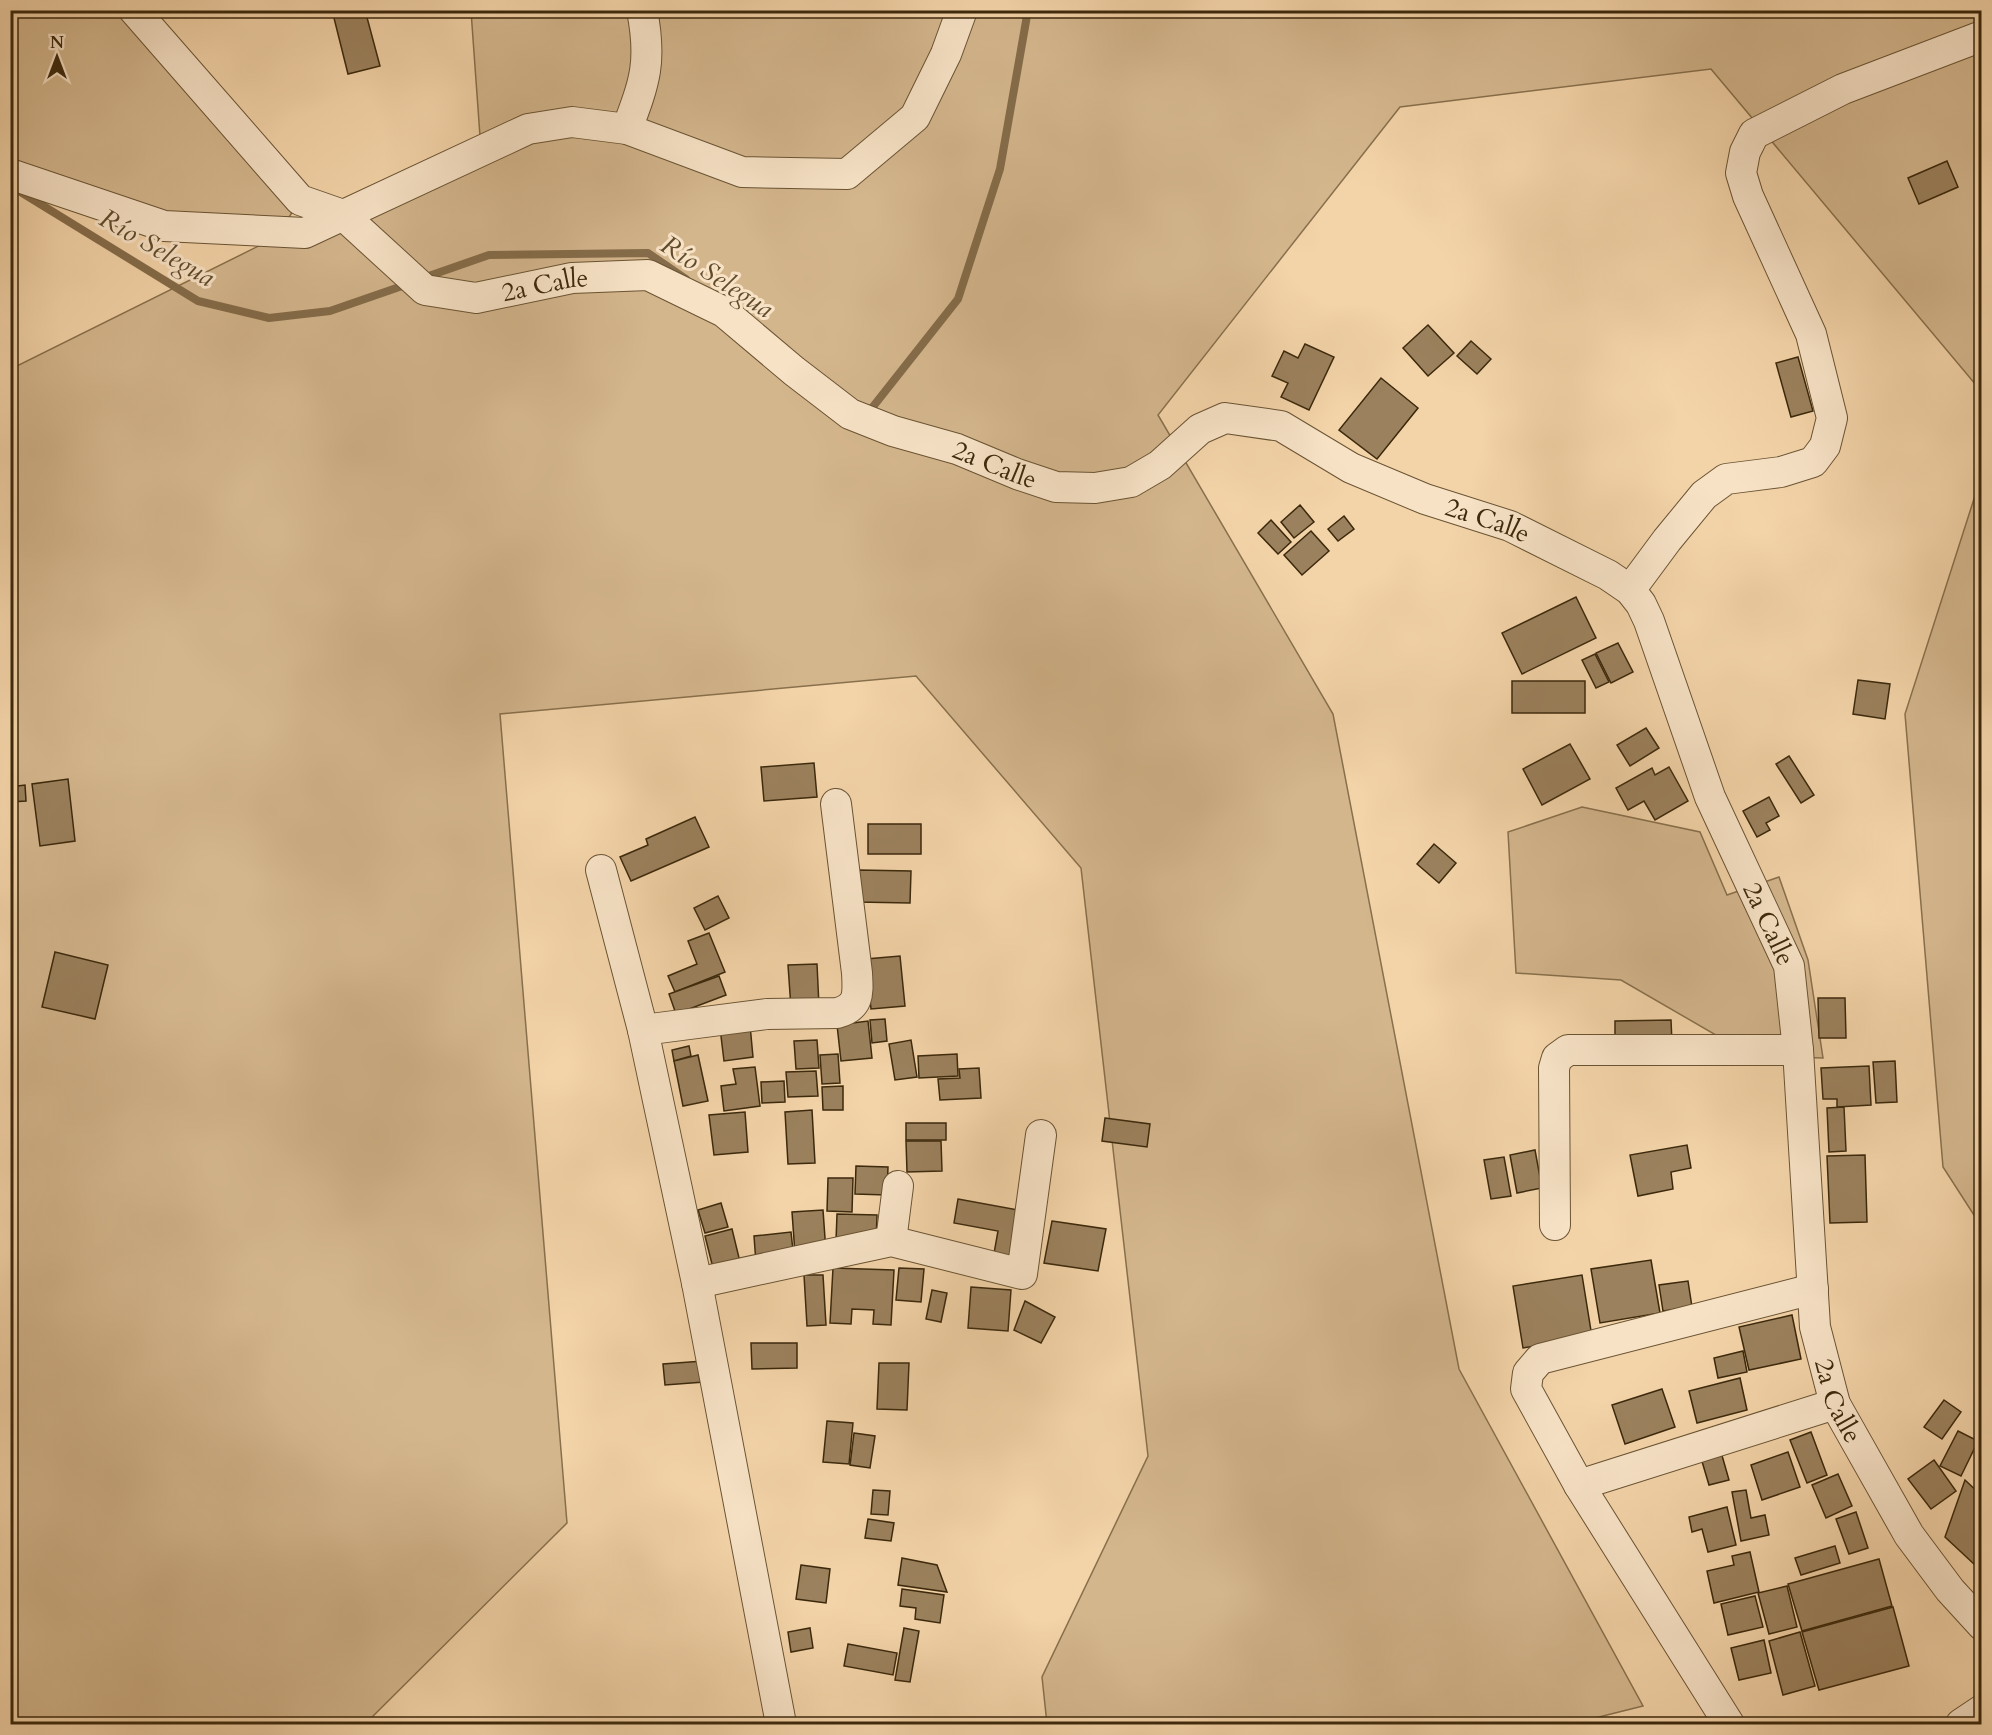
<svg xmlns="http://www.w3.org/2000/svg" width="1992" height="1735" font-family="Cardo,serif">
<rect width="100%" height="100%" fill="#f3d3a8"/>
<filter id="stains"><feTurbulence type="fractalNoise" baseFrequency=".00333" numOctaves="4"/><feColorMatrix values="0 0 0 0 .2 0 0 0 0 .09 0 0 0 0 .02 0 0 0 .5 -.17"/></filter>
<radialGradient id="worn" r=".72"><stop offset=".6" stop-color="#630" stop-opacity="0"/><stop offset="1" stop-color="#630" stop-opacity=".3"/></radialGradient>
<!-- green -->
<g fill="#d4b68d" stroke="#88704c" stroke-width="1.5">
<path d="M11,11H137L300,200L286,222L172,226L11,173Z"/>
<path d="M471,11H1981V391L1711,69L1400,107L1158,415L1333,714L1459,1369L1643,1706L1571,1724H1047L1042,1677L1148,1456L1081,868L916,676L500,714L567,1523L365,1724H11V366L15,367L480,136Z"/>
<path d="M1981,477L1982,1226H1981L1943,1167L1905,714Z"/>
<path d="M1582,807L1700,832L1727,895L1779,877L1808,960L1823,1058L1752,1056L1621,980L1516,973L1508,832Z"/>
</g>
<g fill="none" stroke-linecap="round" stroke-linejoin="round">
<!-- stream -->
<g stroke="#856c4a" stroke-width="8">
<path d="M19,191L198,301L269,318L330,311L408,284"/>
<path d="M423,278L489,255L648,253L686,279"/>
<path d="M866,411L868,413L958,299L1000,169L1028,10"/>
</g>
</g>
<!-- building -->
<g fill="#9b815d" stroke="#3c290c" stroke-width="1.5">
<path d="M332,10H365L380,66L348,74Z"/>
<path d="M1947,161L1958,187L1919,204L1908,178Z"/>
<path d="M1428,325L1454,353L1428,376L1403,348Z"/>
<path d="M1471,341L1491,359L1477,374L1457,356Z"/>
<path d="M1305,344L1334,357L1309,410L1281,397L1288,383L1272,376L1284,351L1298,358Z"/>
<path d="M1798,357L1813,411L1791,417L1776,363Z"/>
<path d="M1381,378L1418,408L1377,459L1339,430Z"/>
<path d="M1300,505L1314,522L1294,538L1281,522Z"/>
<path d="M1344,516L1354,529L1338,541L1328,529Z"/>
<path d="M1271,520L1291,542L1278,554L1258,533Z"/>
<path d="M1311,531L1329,551L1302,575L1284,555Z"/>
<path d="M1576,597L1596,638L1522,674L1502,633Z"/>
<path d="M1618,643L1633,672L1611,683L1596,653Z"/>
<path d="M1595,654L1609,682L1596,688L1582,660Z"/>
<path d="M1858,680L1890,684L1885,719L1853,714Z"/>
<rect x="1512" y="681" width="73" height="32"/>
<path d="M1646,728L1659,748L1630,766L1617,745Z"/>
<path d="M1570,744L1590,779L1542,805L1523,769Z"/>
<path d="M1789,756L1814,795L1801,803L1776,764Z"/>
<path d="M814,763L817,797L764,801L761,767Z"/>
<path d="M1669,767L1688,801L1655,820L1644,801L1628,810L1616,788L1652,768L1655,775Z"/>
<path d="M68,779L75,841L40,846L32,784Z"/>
<path d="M25,785L26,801L10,802V787Z"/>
<path d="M1769,797L1779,816L1766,823L1770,830L1757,837L1743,811Z"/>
<path d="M695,817L709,847L631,881L620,857L648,845L646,839Z"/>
<rect x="868" y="824" width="53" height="30"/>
<path d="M1434,844L1456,863L1439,883L1417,864Z"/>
<path d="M858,870L911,871L910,903L857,902Z"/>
<path d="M718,896L729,918L705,930L694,908Z"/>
<path d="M709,933L725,972L675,992L668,976L697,964L688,941Z"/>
<path d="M55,952L108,965L95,1019L42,1007Z"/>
<path d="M900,956L905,1006L871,1009L866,959Z"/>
<path d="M817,964L819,1006L791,1008L788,965Z"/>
<path d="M719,976L726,995L676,1014L669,994Z"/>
<path d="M1818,998H1845L1846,1038H1819Z"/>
<path d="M885,1019L887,1041L872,1043L870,1020Z"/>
<path d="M1671,1020L1672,1043L1615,1045V1021Z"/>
<path d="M868,1021L872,1058L841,1061L837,1025Z"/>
<path d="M750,1025L753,1057L724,1061L720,1028Z"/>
<path d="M817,1040L819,1068L796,1069L794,1041Z"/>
<path d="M911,1040L917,1077L895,1080L889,1044Z"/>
<path d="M689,1046L691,1056L674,1061L672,1050Z"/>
<path d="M838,1054L840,1083L822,1084L820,1055Z"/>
<path d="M957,1054L958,1076L919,1078L918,1056Z"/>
<path d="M698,1055L708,1101L683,1106L674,1061Z"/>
<path d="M1895,1061L1897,1102L1876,1103L1873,1062Z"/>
<path d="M1869,1066L1871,1105L1837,1107V1099H1823L1821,1068Z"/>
<path d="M755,1067L760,1106L724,1111L721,1086L736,1084L733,1069Z"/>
<path d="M979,1068L981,1098L940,1100L938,1079L960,1078L959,1069Z"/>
<path d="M816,1071L818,1096L788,1097L786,1072Z"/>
<path d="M784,1081L785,1102L762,1103L761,1082Z"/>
<path d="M843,1086V1110H823L822,1087Z"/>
<path d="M1844,1107L1846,1151L1829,1152L1827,1108Z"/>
<path d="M812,1110L815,1163L788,1164L785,1112Z"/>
<path d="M745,1112L748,1152L714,1155L709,1115Z"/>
<path d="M1105,1118L1150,1124L1147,1147L1102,1141Z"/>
<rect x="906" y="1123" width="40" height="17"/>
<path d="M906,1141H941L942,1171L907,1172Z"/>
<path d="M1687,1145L1691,1168L1671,1172L1673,1189L1638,1196L1630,1155Z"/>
<path d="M1535,1150L1542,1188L1517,1193L1510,1155Z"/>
<path d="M1865,1155L1867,1222L1830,1223L1827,1156Z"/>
<path d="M1504,1157L1511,1196L1491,1199L1484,1160Z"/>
<path d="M856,1166L888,1167L887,1195L855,1194Z"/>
<path d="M828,1178H853L852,1212L827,1211Z"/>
<path d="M958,1199L1029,1212L1020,1263L993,1259L998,1231L954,1223Z"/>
<path d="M721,1203L728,1227L705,1233L698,1210Z"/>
<path d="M823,1210L826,1252L795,1254L792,1212Z"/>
<path d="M837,1214L877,1215L876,1242L836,1241Z"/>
<path d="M1052,1221L1106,1229L1098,1271L1044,1263Z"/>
<path d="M732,1229L740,1262L713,1268L705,1236Z"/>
<path d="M791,1232L794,1260L756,1263L754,1236Z"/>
<path d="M1651,1260L1660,1313L1600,1323L1591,1269Z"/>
<path d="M833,1268L894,1270L891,1325L873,1324L874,1310L852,1309L851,1324L830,1323Z"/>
<path d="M899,1268L924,1269L921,1302L896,1300Z"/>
<path d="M804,1275H823L826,1325L807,1326Z"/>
<path d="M1582,1275L1592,1337L1523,1348L1513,1286Z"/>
<path d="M1688,1281L1692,1307L1663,1311L1659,1285Z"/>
<path d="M971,1287L1011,1290L1008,1331L968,1328Z"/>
<path d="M932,1290L947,1293L941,1322L926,1319Z"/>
<path d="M1025,1301L1055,1317L1041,1343L1014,1330Z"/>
<path d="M1792,1315L1801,1359L1749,1370L1739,1327Z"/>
<path d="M751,1343H797V1368L752,1369Z"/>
<path d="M1743,1351L1747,1372L1718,1378L1714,1358Z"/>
<path d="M703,1361L704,1382L665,1385L663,1364Z"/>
<path d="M879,1363H909L907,1410L877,1409Z"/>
<path d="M1740,1378L1747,1410L1697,1423L1689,1391Z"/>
<path d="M1662,1389L1675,1427L1625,1444L1612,1405Z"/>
<path d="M1944,1400L1961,1412L1942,1439L1924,1427Z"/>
<path d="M827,1421L853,1423L849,1464L823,1462Z"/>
<path d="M1958,1431L1978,1441L1961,1476L1940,1466Z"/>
<path d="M1811,1432L1827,1475L1807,1483L1790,1440Z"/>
<path d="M854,1433L875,1436L870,1468L850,1465Z"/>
<path d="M1721,1452L1729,1480L1709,1485L1701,1458Z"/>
<path d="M1788,1452L1800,1487L1762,1500L1751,1465Z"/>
<path d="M1934,1460L1956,1491L1931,1509L1908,1479Z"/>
<path d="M1838,1474L1852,1506L1826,1518L1812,1485Z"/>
<path d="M1965,1480L1982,1496V1557L1975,1565L1945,1537Z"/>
<path d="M873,1490L890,1491L888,1515L871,1514Z"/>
<path d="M1746,1490L1751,1518L1765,1515L1769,1535L1741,1541L1732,1492Z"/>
<path d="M1727,1507L1736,1545L1708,1552L1702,1529L1692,1532L1689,1517Z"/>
<path d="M1856,1512L1868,1548L1849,1554L1836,1519Z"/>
<path d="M868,1519L894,1523L891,1541L865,1538Z"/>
<path d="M1835,1546L1840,1563L1801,1575L1795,1558Z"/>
<path d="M1750,1552L1759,1592L1714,1603L1707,1571L1734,1565L1732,1556Z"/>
<path d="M902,1558L937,1565L947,1592L898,1585Z"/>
<path d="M1879,1559L1892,1606L1802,1631L1788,1584Z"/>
<path d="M801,1565L830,1569L826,1603L796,1599Z"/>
<path d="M1787,1586L1797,1627L1769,1634L1758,1593Z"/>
<path d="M902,1589L944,1595L940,1623L915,1619L916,1608L900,1606Z"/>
<path d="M1755,1596L1763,1627L1728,1635L1721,1604Z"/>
<path d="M1893,1607L1909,1666L1819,1690L1802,1632Z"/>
<path d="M810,1628L813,1648L791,1652L788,1632Z"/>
<path d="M904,1628L919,1631L910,1682L895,1680Z"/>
<path d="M1800,1632L1815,1686L1783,1695L1769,1641Z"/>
<path d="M1764,1640L1771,1673L1739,1680L1731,1648Z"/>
<path d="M848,1644L897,1653L893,1675L844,1666Z"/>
</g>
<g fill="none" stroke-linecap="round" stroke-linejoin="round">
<!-- minor casing -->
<g stroke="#6a5433" stroke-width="32">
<g id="minor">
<path id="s1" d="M134,10L300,200L343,215L425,290L476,298L572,278L648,275L724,312L794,371L850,414L893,431L957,449L1017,474L1056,487L1095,488L1131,482L1160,465L1200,429L1225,418L1281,426L1351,468L1425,499L1510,526L1608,575L1630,590L1641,604L1649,621L1710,797L1789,966L1798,1050L1815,1327L1835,1404L1909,1535L1950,1590L1982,1625"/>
<path d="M627,129C645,81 652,62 642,10"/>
<path d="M10,174L164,226L305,233L528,129L572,122L627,129L742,172L847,174L915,117L946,54L962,10"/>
<path d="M1630,590L1667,540L1704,495L1726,479L1781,472L1813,462L1825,446L1832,418L1811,334L1748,196L1741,173L1745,152L1754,134L1843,89L1982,36"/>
<path d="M601,870L643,1030L697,1283L781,1724"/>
<path d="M643,1030L767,1014L837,1013C860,1007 858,993 857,973L836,804"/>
<path d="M1555,1225L1554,1068L1557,1058L1568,1050H1798"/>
<path d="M891,1241L898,1186"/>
<path d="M697,1283L891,1241L1022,1274L1041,1135"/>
<path d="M1579,1485L1835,1404"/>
<path d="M1729,1724L1579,1485L1526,1389L1528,1373L1540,1359L1813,1289"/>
<path d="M1961,1724L1982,1710"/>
</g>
</g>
<!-- minor -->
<use href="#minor" stroke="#f7e2c6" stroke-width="30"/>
</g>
<g text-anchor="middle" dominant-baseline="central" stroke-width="6" stroke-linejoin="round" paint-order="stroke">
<!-- street labels -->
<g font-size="26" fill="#3c290c" stroke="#f7e2c6">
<text stroke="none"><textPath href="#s1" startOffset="531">2a Calle</textPath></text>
<text stroke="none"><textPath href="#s1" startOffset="1035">2a Calle</textPath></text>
<text stroke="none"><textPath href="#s1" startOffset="1575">2a Calle</textPath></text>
<text stroke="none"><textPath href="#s1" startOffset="2097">2a Calle</textPath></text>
<text stroke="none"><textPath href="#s1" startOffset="2583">2a Calle</textPath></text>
</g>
<!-- water labels -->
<g font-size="27" font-style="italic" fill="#604b2b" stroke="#f7e2c6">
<text transform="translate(157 248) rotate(30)">Río Selegua</text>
<text transform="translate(717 277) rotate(33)">Río Selegua</text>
</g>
</g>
<!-- margin -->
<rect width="1992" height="1735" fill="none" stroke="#f3d3a8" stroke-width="36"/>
<rect x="12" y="12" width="1968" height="1711" fill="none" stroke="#3c290c" stroke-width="3"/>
<rect x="18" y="18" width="1956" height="1699" fill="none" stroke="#3c290c" stroke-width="1.5"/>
<!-- north arrow -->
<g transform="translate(57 57)" stroke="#f7e2c6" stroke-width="4.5" paint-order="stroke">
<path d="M0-4.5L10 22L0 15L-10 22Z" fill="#3c290c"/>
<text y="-9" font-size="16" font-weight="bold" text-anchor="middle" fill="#3c290c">N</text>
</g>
<rect width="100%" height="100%" filter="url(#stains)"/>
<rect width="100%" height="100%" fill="url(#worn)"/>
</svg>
